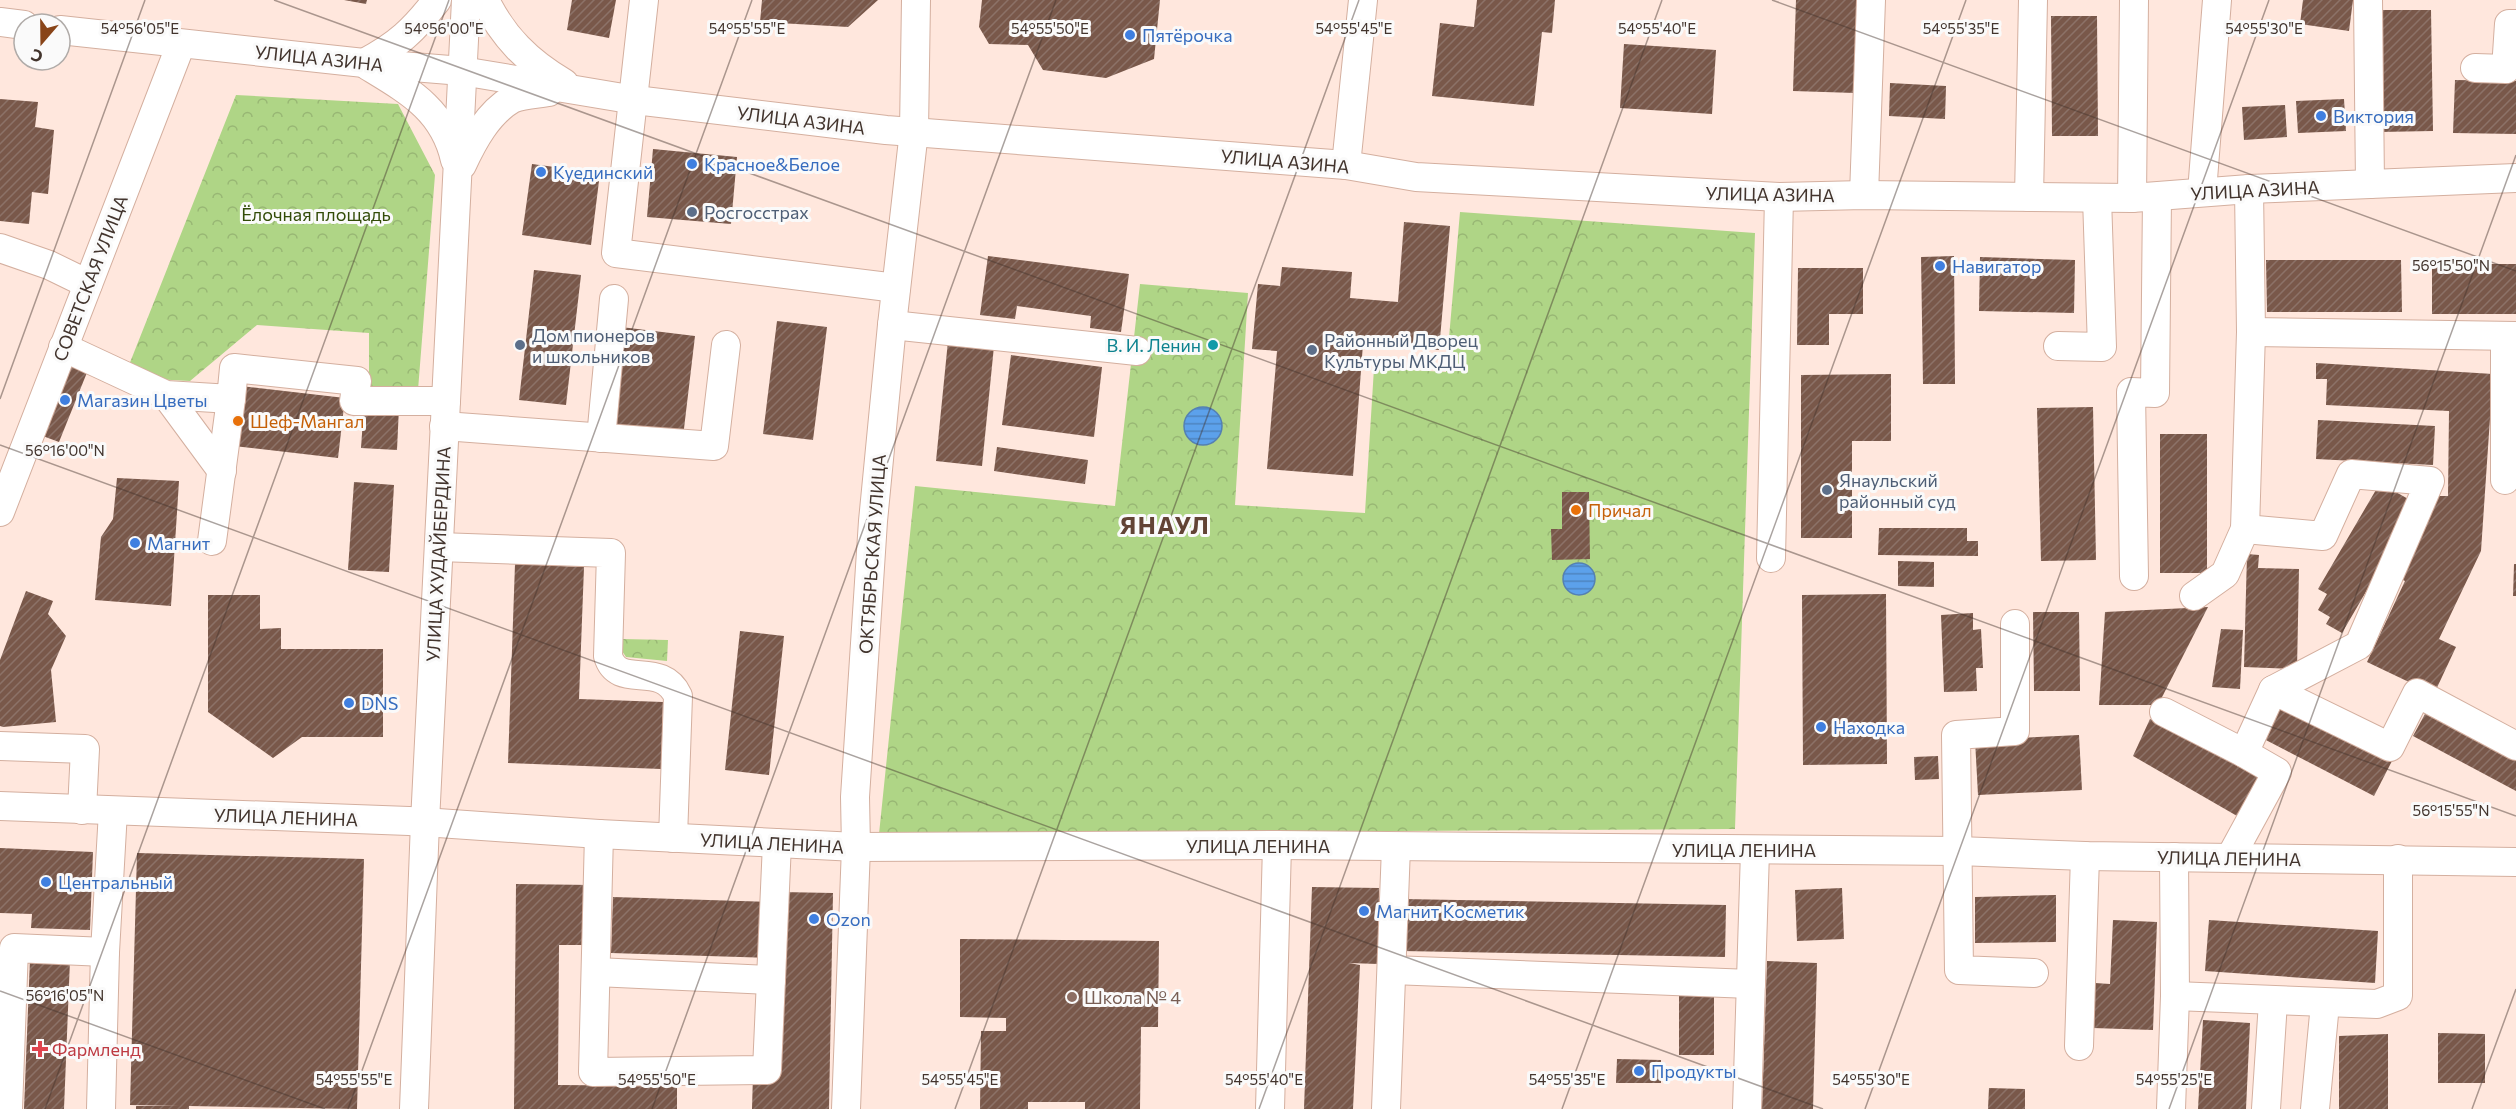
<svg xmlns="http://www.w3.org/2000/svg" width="2516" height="1109" font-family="Commissioner,sans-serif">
<defs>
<pattern id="park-crowns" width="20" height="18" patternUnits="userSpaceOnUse" patternTransform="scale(1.5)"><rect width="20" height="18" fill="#afd586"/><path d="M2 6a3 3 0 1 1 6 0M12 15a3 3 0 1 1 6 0" fill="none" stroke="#98b774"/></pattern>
<pattern id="water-rules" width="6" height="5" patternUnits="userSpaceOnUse" patternTransform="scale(1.5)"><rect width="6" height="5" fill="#5ca1eb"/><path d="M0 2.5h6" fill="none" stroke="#4e84bf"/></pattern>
<pattern id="building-hatch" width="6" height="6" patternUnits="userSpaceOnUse" patternTransform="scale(1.5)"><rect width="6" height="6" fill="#79584a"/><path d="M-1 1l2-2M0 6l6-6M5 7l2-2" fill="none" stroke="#8c7268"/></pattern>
</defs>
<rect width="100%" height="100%" fill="#ffe7dd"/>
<!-- park -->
<g fill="url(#park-crowns)">
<path d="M236,95L398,104L435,175L418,390L369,389V333L257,325L190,381L153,379L129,365Z"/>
<path d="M1460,212L1755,233L1735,829L879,834L915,486L1115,506L1140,284L1248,293L1235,505L1365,513L1374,368L1446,372Z"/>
<path d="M622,639L668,640L667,661L626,657L622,651Z"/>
</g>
<!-- water -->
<g fill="url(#water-rules)" stroke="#5480b2" stroke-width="1.5">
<circle cx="1203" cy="426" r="19"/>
<circle cx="1579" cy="579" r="16"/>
</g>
<!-- building -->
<g fill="url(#building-hatch)">
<path d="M344,0H367L366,4Z"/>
<path d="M572,0H616L609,38L567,30Z"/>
<path d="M762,0H878L848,27L760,22Z"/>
<path d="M982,0H1160L1154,59L1106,78L1043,70L1028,45L989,44L979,27Z"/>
<path d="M1477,0H1555L1552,33L1542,32L1534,106L1432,96L1440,23L1474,27Z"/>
<path d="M1796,0H1858L1855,93L1793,91Z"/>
<path d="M2303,0H2353L2349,31L2300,24Z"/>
<path d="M2378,10H2431L2433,131L2379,132Z"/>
<path d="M2051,16H2097L2098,136H2052Z"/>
<path d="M1624,44L1716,50L1712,114L1620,108Z"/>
<path d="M2455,80L2516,81V134L2453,133Z"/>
<path d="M1890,83L1946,86L1945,119L1889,116Z"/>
<path d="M0,99L38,102L35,127L54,130L48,194L32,192L29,224L0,221Z"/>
<path d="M2344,99L2346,131L2298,133L2296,101Z"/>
<path d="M2285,105L2287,137L2244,140L2242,107Z"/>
<path d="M653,149L737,157L731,224L647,217Z"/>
<path d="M532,164L600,173L591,245L522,235Z"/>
<path d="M1404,222L1450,226L1439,350L1363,344L1353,476L1267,469L1277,351L1252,349L1258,284L1280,286L1282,267L1352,272L1350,298L1398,302Z"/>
<path d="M988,256L1129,274L1121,332L1090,328L1091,316L1017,306L1015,319L980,315Z"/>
<path d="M1954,256L1955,384H1923L1921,257Z"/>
<path d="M1980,257L2075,260L2074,313L1979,311Z"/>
<path d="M2266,260H2401L2402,312H2267Z"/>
<rect x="2432" y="264" width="84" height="50"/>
<path d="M1798,268H1863V314H1829V345H1797Z"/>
<path d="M534,270L581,275L566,405L519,400Z"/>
<path d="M777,321L827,327L813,440L763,434Z"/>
<path d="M621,327L695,336L683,437L610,428Z"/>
<path d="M948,341L994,346L982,466L936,461Z"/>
<path d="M1011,355L1102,367L1094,437L1002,425Z"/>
<path d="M72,357L90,365L59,442L40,435Z"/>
<path d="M2316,363L2493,374L2481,551L2439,639L2456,647L2434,694L2367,662L2405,581L2395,576L2433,496H2448L2449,411L2326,405L2327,379H2316Z"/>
<path d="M1891,374V441H1852V538H1801V375Z"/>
<path d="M231,385L345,398L338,458L225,445Z"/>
<path d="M364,405L399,407L397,450L361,448Z"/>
<path d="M2093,407L2096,560L2041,561L2037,408Z"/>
<path d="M2318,420L2435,426L2433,465L2316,459Z"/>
<rect x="2160" y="434" width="47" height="139"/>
<path d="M997,447L1088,460L1085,484L994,471Z"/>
<path d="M117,478L179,481L171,606L95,600L101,537L113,519Z"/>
<path d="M354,482L394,485L389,572L348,570Z"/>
<path d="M2380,483L2417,504L2342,633L2326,624L2330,617L2318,610L2327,594L2318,589Z"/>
<path d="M1562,492H1589L1590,559L1552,560L1551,529H1562Z"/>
<path d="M1879,528H1967V541H1978V556L1878,555Z"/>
<path d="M2247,554L2259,555L2258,568L2299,569L2297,669L2244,667Z"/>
<path d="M1898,561L1934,562V587L1898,586Z"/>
<path d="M515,564L584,567L579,699L663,702L661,769L508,763Z"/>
<path d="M2514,564H2516V596H2513Z"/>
<path d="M26,591L53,601L48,614L66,636L51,670L56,722L3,727L0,726V660Z"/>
<path d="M1886,594L1887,764L1803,765L1802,595Z"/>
<path d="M208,595H260V629L281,628V649H383V737H302L273,758L208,712Z"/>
<path d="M2208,607L2158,705H2099L2105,612Z"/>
<path d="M2033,612H2079L2080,691H2034Z"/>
<path d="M1973,613V630L1981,629L1983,668H1976L1977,691L1944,692L1941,615Z"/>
<path d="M2221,629L2243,630L2240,689L2212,687Z"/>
<path d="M740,631L784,636L769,775L725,770Z"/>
<path d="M2280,703L2392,761L2374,796L2262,738Z"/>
<path d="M2431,703L2516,749V791L2413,736Z"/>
<path d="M2150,719L2261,774L2244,820L2133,756Z"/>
<path d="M2079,735L2082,790L1978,795L1975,740Z"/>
<path d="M1938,756L1939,779L1915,780L1914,757Z"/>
<path d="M0,848L93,852L90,930L31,928L32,914L0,913Z"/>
<path d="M137,853L364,859L357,1109L189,1106V1109H136V1106H179L130,1105Z"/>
<path d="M516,884L592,885L591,945H559L558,1085L677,1086V1109H514Z"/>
<path d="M1312,887L1379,888L1378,964L1349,963L1360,965L1353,1109H1304Z"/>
<path d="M1842,888L1844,939L1797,941L1795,890Z"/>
<path d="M781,892L833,893L829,1109H752L753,1074Z"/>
<path d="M2056,895V942L1975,943V897Z"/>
<path d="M613,897L769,902L768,958L611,953Z"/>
<path d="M1403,899L1726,905L1725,957L1402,951Z"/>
<path d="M2113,920L2157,922L2153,1030L2093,1028L2095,983L2110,984Z"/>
<path d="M2209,920L2378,931L2375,983L2205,971Z"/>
<path d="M960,939L1159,941L1158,1027H1141L1140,1109H1085V1102H1028V1109H980L981,1031H1006V1018L960,1017Z"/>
<path d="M30,959L70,960L64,1109H24Z"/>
<path d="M1767,961L1817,963L1813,1109H1762Z"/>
<rect x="1679" y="992" width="35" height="63"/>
<path d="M2203,1020L2250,1023L2246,1109H2198Z"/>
<path d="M2438,1033L2485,1034V1083H2438Z"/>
<path d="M2388,1034V1109H2339V1036Z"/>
<path d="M1617,1059L1661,1060V1083H1616Z"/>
<path d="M1989,1088L2025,1089V1109H1988Z"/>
</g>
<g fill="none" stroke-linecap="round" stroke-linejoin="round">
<!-- minor casing -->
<g stroke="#d4af9f" stroke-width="30">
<g id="minor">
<path d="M485,0C503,37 528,62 564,83"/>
<path d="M644,0L616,253L896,288"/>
<path d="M2368,0L2370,184"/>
<path d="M0,22L24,25"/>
<path d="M60,30L364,63L462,71L635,100L886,130L1346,165L1416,177L1779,197L1864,195L2132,198L2249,189L2516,178"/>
<path d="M364,63C398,45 414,30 437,0"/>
<path d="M368,66C409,91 444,110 455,160"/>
<path d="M2475,68L2506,69L2509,24H2516"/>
<path d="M462,165C473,141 488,113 512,99C522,94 538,94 549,92"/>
<path d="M1346,165L1363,0"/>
<path d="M2202,192L2217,0"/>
<path d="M1864,195L1871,0"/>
<path d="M2029,197L2033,0"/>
<path d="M2132,198L2134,0"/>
<path d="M0,248L49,265L88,284"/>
<path d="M892,325L1137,351"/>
<path d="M2251,332L2516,336"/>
<path d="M2058,346L2102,347L2097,198"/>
<path d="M63,347L166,395L231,399L234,368L357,381L354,401H446"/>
<path d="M166,395L222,471"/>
<path d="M444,426L714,446L726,345"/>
<path d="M601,438L614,299"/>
<path d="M2505,480V336"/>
<path d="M0,512L181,44"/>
<path d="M2245,529L2323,536L2351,474L2430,481L2359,645L2273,690"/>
<path d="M212,541L231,399"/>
<path d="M439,547L611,553L608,656C618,691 661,659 678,696L673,838"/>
<path d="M1771,558L1779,197"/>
<path d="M2134,576L2131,392L2155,393L2157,197"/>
<path d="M2194,596L2225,574L2245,529L2251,332L2249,189"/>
<path d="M2015,624V731L1956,735L1959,970L2034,973"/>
<path d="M2164,712L2244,753"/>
<path d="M0,746L85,749L82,810"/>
<path d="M0,806L409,821L599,834L856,847L1277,845L1959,851L2085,856L2516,862"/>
<path d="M599,834L593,1072L767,1070L777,843"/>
<path d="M2230,858L2277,772L2244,753L2273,690L2390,747L2417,693L2516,746"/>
<path d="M1392,970L1751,984"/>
<path d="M596,972L771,980"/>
<path d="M2175,996L2377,1004L2398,996V859"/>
<path d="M2079,1046L2085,856"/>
<path d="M8,1109L14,948L105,952"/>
<path d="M101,1109L105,952L113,811"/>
<path d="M414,1109L425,822L466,0"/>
<path d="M846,1109L856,847L855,797L873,521L892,325L914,131L916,0"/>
<path d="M1270,1109L1277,845"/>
<path d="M1386,1109L1396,847"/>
<path d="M1747,1109L1755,851"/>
<path d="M2171,1109L2175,996L2174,857"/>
<path d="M2266,1109L2273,1002"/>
<path d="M2315,1109L2325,1004"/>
</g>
</g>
<!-- minor -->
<use href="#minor" stroke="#fff" stroke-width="28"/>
</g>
<!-- ticks -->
<path fill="none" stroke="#42342d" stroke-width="1.5" stroke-opacity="0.45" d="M274,0L2516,816M1772,0L2516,271M0,399L145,0M0,445L1823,1109M0,991L325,1109M45,1109L449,0M348,1109L752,0M652,1109L1056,0M955,1109L1359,0M1259,1109L1662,0M1562,1109L1966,0M1865,1109L2269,0M2169,1109L2516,155M2472,1109L2516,989"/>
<!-- markers -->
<g fill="#3f7fe0" stroke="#fafafa" stroke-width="2">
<circle cx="1130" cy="35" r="6"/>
<circle cx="2321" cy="116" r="6"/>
<circle cx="692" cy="164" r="6"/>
<circle cx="541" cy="172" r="6"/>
<circle cx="1940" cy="266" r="6"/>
<circle cx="65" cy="400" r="6"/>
<circle cx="135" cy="543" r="6"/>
<circle cx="349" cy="703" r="6"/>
<circle cx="1821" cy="727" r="6"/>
<circle cx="46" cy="882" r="6"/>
<circle cx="1364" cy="911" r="6"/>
<circle cx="814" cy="919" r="6"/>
<circle cx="1639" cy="1071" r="6"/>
</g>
<g fill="#5c6f8a" stroke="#fafafa" stroke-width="2">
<circle cx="692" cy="212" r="6"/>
<circle cx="520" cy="345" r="6"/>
<circle cx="1312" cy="350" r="6"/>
<circle cx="1827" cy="490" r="6"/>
</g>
<circle fill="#0f9aa8" stroke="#fafafa" stroke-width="2" cx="1213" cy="345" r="6"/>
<g fill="#e8710a" stroke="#fafafa" stroke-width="2">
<circle cx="238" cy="421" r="6"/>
<circle cx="1576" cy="510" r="6"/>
</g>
<circle fill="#8d6e63" stroke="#fafafa" stroke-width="2" cx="1072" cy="997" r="6"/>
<path fill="#e0444e" stroke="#fafafa" stroke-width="2" d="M37 1040h6v6h6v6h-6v6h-6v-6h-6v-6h6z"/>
<g text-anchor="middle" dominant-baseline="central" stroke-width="6" stroke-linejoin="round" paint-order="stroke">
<!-- shop labels -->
<g font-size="18" fill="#366cbe" stroke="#fafafa" text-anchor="start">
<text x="1142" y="35">Пятёрочка</text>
<text x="2333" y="116">Виктория</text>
<text x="704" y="164">Красное&amp;Белое</text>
<text x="553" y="172">Куединский</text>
<text x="1952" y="266">Навигатор</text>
<text x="77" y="400">Магазин Цветы</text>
<text x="147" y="543">Магнит</text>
<text x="361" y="703">DNS</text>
<text x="1833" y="727">Находка</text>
<text x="58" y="882">Центральный</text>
<text x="1376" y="911">Магнит Косметик</text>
<text x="826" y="919">Ozon</text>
<text x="1651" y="1071">Продукты</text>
</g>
<!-- street labels -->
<g font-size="18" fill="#42342d" stroke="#fafafa">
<text transform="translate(319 58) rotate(6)">УЛИЦА АЗИНА</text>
<text transform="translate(801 120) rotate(7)">УЛИЦА АЗИНА</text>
<text transform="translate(1285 161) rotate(5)">УЛИЦА АЗИНА</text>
<text transform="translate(2255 190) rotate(-3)">УЛИЦА АЗИНА</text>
<text transform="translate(1770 194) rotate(1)">УЛИЦА АЗИНА</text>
<text transform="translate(90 278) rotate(-69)">СОВЕТСКАЯ УЛИЦА</text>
<text transform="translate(438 554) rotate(-87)">УЛИЦА ХУДАЙБЕРДИНА</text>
<text transform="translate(872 554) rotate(-86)">ОКТЯБРЬСКАЯ УЛИЦА</text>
<text transform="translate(286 817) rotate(2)">УЛИЦА ЛЕНИНА</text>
<text transform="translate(772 843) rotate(3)">УЛИЦА ЛЕНИНА</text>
<text x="1258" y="846">УЛИЦА ЛЕНИНА</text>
<text x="1744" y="850">УЛИЦА ЛЕНИНА</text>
<text transform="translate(2229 858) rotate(1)">УЛИЦА ЛЕНИНА</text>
</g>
<!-- service labels -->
<g font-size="18" fill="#4e5e75" stroke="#fafafa" text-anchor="start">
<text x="704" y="212">Росгосстрах</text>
<text x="532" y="335">Дом пионеров<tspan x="532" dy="21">и школьников</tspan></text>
<text x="1324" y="340">Районный Дворец<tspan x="1324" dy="21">Культуры МКДЦ</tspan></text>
<text x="1839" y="480">Янаульский<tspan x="1839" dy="21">районный суд</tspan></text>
</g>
<!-- park labels -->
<g font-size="18" fill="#324b07" stroke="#fafafa">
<text x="316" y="214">Ёлочная площадь</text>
</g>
<!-- culture labels -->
<g font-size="18" fill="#0d838f" stroke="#fafafa" text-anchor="end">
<text x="1201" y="345">В. И. Ленин</text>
</g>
<!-- food labels -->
<g font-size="18" fill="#c56008" stroke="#fafafa" text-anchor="start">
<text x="250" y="421">Шеф-Мангал</text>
<text x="1588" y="510">Причал</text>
</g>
<!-- education labels -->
<g font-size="18" fill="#785e54" stroke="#fafafa" text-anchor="start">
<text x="1084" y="997">Школа № 4</text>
</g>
<!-- health labels -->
<g font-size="18" fill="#be3a42" stroke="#fafafa" text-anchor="start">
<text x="52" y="1049">Фармленд</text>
</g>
<!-- district labels -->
<g font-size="24" font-weight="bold" letter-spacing="1.5" fill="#624335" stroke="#fafafa">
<text x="1165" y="524">ЯНАУЛ</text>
</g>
</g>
<g font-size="15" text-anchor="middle" fill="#42342d" stroke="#fafafa" stroke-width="6" stroke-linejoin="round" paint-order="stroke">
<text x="140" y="34">54°56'05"E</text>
<text x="444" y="34">54°56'00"E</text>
<text x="747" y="34">54°55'55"E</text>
<text x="1050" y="34">54°55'50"E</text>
<text x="1354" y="34">54°55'45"E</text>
<text x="1657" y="34">54°55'40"E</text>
<text x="1961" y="34">54°55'35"E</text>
<text x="2264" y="34">54°55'30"E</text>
<text x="2451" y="271">56°15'50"N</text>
<text x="65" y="456">56°16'00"N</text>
<text x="2451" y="816">56°15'55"N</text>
<text x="65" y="1001">56°16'05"N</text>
<text x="354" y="1085">54°55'55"E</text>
<text x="657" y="1085">54°55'50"E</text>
<text x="960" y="1085">54°55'45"E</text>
<text x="1264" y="1085">54°55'40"E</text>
<text x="1567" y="1085">54°55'35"E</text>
<text x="1871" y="1085">54°55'30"E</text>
<text x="2174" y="1085">54°55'25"E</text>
</g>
<!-- north arrow -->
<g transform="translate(42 42) rotate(200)"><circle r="28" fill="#fafafa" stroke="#b0aba8" stroke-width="1.5"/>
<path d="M0-4.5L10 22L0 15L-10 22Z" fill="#884418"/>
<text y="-9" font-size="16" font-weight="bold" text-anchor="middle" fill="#42342d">С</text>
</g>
</svg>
